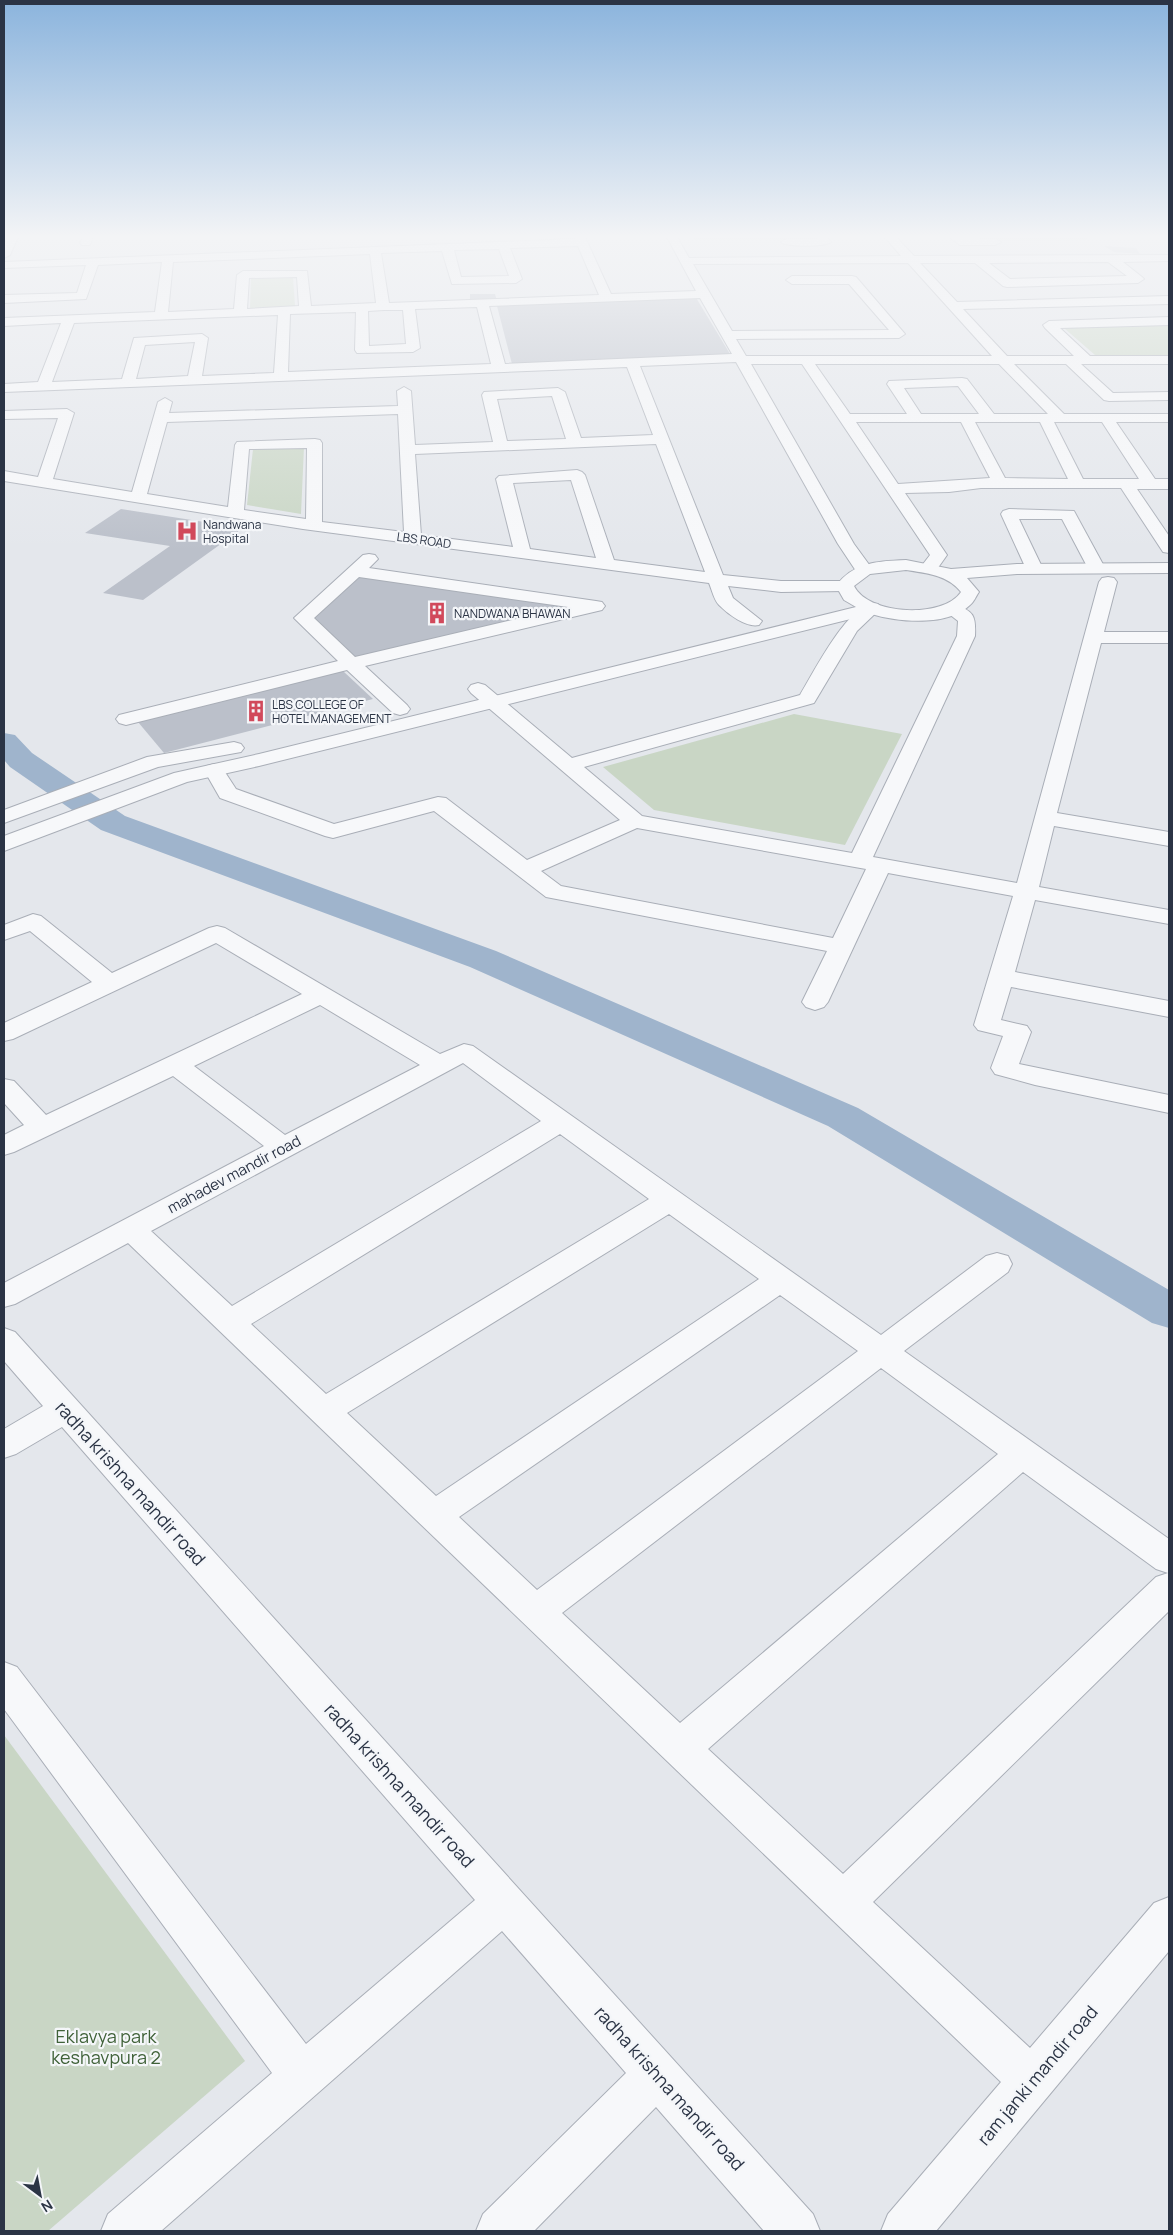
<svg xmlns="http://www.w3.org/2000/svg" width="1173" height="2235" font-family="Manrope,sans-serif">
<rect width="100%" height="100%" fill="#e4e7ec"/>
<!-- green -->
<g fill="#c9d6c5">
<path d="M692,237H811L813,240H694Z"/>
<path d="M960,237H1085L1088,240L964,241Z"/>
<path d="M293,276L295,307L250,309L251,277Z"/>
<path d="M1168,325L1169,355H1095L1064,328Z"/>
<path d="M304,447L301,514L247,505L253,449Z"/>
<path d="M794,714L902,734L845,845L654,810L603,767Z"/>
<path d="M4,1735L245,2061L48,2231H4Z"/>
</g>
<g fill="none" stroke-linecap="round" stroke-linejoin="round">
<!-- canal -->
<path fill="#9fb4cc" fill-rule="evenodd" d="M4,733L15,735L32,753L125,816L496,951L858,1108L1169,1290V1328L1152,1323L828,1126L470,967L101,830L10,767L4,760Z"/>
</g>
<!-- building -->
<g fill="#bbc0ca">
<path d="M1104,246L1136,248L1140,254L1114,252Z"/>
<path d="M470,294H495L497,301L470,303Z"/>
<path d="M695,296L730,354L512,364L497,306Z"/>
<path d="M121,509L243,528L143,600L103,593L170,546L85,533Z"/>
<path d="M359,574L585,609L355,660L303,618Z"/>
<path d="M343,671L373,699L164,753L138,722Z"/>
</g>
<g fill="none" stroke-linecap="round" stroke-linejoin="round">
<!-- minor casing -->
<g stroke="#a9aeb7" stroke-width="2">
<g id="minor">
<path d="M8,237H18L10,255L4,258V244Z"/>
<path d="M83,237H93L90,245H82L80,243Z"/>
<path d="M575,237H585L611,294L696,291L667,237H677L689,258L901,256L885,237H896L914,256L1169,255V261L1123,262L1142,277L1144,279L1138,283L1007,287L1003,286L975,263H920L957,302L1169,296V304L963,309L1007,356H1074L1045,328L1043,325L1049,321L1169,317V325L1060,328L1090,356H1169V364H1081L1113,393L1169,392V400L1109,401L1104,400L1066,364H1014L1064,414H1169V422H1116L1155,479H1169V489H1137L1169,536V553L1163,552L1121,488H981L949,492L905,493L947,555L935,572H923L920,568L930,555L802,364H751L854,544L873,570L870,574H858L838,544L736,362L640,366L723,575L781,581H845L851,582L854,586L851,590L845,591L781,592L728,586L733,598L762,621L759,625C746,628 728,614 719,605C714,600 712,590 709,583L303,529L4,481V471L38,477L58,418L4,419V411L67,409L74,413L53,479L132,492L158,402L165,398L172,402L169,413L398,406L397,391L404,387L411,391L415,445L493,442L482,395L484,392L558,388L565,392L581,438L653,435L627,367L4,392V384L38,382L61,323L4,326V318L155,312L162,262L98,265L86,299L4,303V295L77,293L86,265L4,268V262L575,239ZM578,246L599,295L389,303L381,253L442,251L452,284L516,283L522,279L510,248ZM499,249L509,276L461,277L454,250ZM370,254L376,303L311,306L307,271H243L237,275L234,309L168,312L173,262ZM1108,262L1127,276L1010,279L989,263ZM908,263L992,356H746L736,339L899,338L905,334L856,277L852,276H792L786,280L792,284H849L889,330L732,331L693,264ZM297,277L299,306L247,309L249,278ZM700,298L732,354L505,364L489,306ZM477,307L491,364L288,372L290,314L356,312L355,350L357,353L413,352L420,348L415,309ZM384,310H403L406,344L369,346L368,311ZM278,315L274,373L202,376L208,338L202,334L134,338L122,379L52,382L74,323ZM195,342L188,376L136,379L145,345ZM815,364H999L1048,414H994L967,379L962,378L889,381L887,384L907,414H850ZM958,386L979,414H921L904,388ZM552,396L566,439L507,441L497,399ZM398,414L404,532L322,522V443L320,440L315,439L237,442L235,445L228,507L147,494L167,422ZM856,422H961L990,478L898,484ZM975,422H1040L1068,479L1005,478ZM1054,422H1102L1139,479H1083ZM656,444L705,572L614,560L585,475L582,472L577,470L499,476L496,479L513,547L421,535L415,454ZM307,448L306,519L244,510L249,449ZM571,480L596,558L530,549L513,483Z"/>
<path d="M816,237H827L831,242C825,247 787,247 781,242L787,239H817Z"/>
<path d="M949,237L995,239L1001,242L995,245H960Z"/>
<path d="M1009,509L1074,511L1105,568L1102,572H1090L1062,519H1019L1043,569L1040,573H1028L1001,514L1003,511Z"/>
<path d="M369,554L375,555L378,559L369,568L596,601L602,602L605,606L602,610L365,666L407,705L410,709L407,713L400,715L393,713L347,670L126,725L119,723L116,719L119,715L338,661L294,618L363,555ZM359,577L568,607L355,657L314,618Z"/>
<path d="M1108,577L1114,578L1117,582L1104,632H1169V643H1101L1057,813L1169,832V846L1054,826L1039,887L1169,910V924L1035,900L1015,972L1169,1001V1017L1011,987L1001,1020L1027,1026L1031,1032L1019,1064L1169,1095V1113L1035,1085L995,1074L991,1068L1003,1036L978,1030L974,1025L1013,896L888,873L828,1002L824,1007L815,1010L806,1007L802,1002L827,951L546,897L434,811L333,838L325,836L220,798L204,770L207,766L214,764L221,766L236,789L334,824L438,797L446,798L527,860L620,820L471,693L468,689L471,685L478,683L485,685L572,758L800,695C813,674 851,597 878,604L881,608L857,631L814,703L584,767L642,816L852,853L957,636L958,621L944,610L947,606L953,605C974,610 976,616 975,636L873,857L1017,883L1099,582L1102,578ZM637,828L866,869L833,938L561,886L541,871Z"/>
<path d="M33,914L41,916L112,973L209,928L217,926L225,928L440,1054L464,1044L473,1046L881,1335L986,1256L997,1253L1008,1256L1012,1264L1008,1272L904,1351L1169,1539V1611L873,1902L1030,2048L1154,1903L1169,1897V1951L936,2231H881L888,2214L1001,2082L128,1243L15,1304L4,1307V1283L264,1146L173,1076L14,1152L4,1155V1135L24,1125L4,1103V1079L14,1081L46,1115L302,994L216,943L13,1039L4,1041V1023L92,982L30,931L4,940V925ZM320,1005L420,1065L285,1135L194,1066ZM463,1063L541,1121L232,1306L151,1231ZM560,1134L649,1199L326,1394L251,1324ZM669,1214L759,1279L436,1496L347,1413ZM780,1295L858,1351L537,1590L459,1517ZM881,1368L998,1454L680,1723L562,1613ZM1023,1472L1156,1569L1168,1573L1156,1577L843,1874L708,1749Z"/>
<path d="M4,1328L15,1332L813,2214L820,2231H764L656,2107L534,2231H476L483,2214L626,2073L502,1931L161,2231H101L108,2214L272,2073L4,1709V1662L17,1667L306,2044L475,1900L62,1427L16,1454L4,1458V1429L43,1406L4,1361Z"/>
</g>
</g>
<!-- tertiary casing -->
<g stroke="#a9aeb7" stroke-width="2">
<g id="tertiary">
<path d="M906,560L951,569L1017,564L1169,563V573L1017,574L967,578L979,592C976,596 974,602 970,605C948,627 898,622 871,614L259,766L187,782L4,851V836L174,773L259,754L856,607L844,600L836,586C853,562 879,561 906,560ZM906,570C926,573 948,575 961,592C943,619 868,615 854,586L870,574Z"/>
<path d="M234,742L241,744L244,748L241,752L158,767L4,823V810L147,757Z"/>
</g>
</g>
<!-- minor -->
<use href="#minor" fill="#f7f8fa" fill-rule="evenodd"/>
<!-- tertiary -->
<use href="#tertiary" fill="#f7f8fa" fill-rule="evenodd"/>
</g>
<!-- sky -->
<linearGradient id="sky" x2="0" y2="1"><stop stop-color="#8bb4dd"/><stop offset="0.43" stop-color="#f3f4f6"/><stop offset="1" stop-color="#f3f4f6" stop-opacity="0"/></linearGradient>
<rect width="1173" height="550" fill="url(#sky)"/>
<!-- icons -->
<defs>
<g id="hospital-bare" transform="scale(1.725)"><path d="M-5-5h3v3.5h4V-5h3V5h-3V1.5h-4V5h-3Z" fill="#d1495b" stroke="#f4f6f9" stroke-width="2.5" paint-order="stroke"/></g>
<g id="building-bare" transform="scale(1.725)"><path d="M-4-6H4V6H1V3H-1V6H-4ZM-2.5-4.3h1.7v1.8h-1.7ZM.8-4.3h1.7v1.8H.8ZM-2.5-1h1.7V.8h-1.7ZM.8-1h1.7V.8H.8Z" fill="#d1495b" stroke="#f4f6f9" stroke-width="2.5" paint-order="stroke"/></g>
</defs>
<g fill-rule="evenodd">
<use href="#hospital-bare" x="187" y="531"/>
<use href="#building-bare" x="437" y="613"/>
<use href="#building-bare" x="256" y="711"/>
</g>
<g text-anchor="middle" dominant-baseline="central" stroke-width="4.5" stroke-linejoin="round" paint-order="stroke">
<!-- far-poi labels -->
<g font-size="12" fill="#2b3445" stroke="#f4f6f9" text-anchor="start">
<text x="203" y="524">Nandwana<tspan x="203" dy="14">Hospital</tspan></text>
<text x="454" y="613">NANDWANA BHAWAN</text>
<text x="272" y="704">LBS COLLEGE OF<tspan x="272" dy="14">HOTEL MANAGEMENT</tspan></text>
</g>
<!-- far-street labels -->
<g font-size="12" fill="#2b3445" stroke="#f4f6f9">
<text transform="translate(424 540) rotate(8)">LBS ROAD</text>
</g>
<!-- street labels -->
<g font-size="15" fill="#2b3445" stroke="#f4f6f9">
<text transform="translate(234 1174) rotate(-28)">mahadev mandir road</text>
</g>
<!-- near-street labels -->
<g font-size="18" fill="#2b3445" stroke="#f4f6f9">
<text transform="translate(131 1483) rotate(48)">radha krishna mandir road</text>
<text transform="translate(400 1785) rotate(48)">radha krishna mandir road</text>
<text transform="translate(1037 2075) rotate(-50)">ram janki mandir road</text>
<text transform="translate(670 2088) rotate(48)">radha krishna mandir road</text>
</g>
<!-- near-park labels -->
<g font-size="18" fill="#3f6138" stroke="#f4f6f9">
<text x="106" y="2036">Eklavya park<tspan x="106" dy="21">keshavpura 2</tspan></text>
</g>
</g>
<!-- border -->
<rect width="1173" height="2235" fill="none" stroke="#2b3445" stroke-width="10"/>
<!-- north arrow -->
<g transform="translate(40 2195) rotate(148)" stroke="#f4f6f9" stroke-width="4" paint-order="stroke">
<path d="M0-4L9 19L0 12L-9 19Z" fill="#2b3445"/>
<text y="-8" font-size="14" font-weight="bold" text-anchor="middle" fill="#2b3445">N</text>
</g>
</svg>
